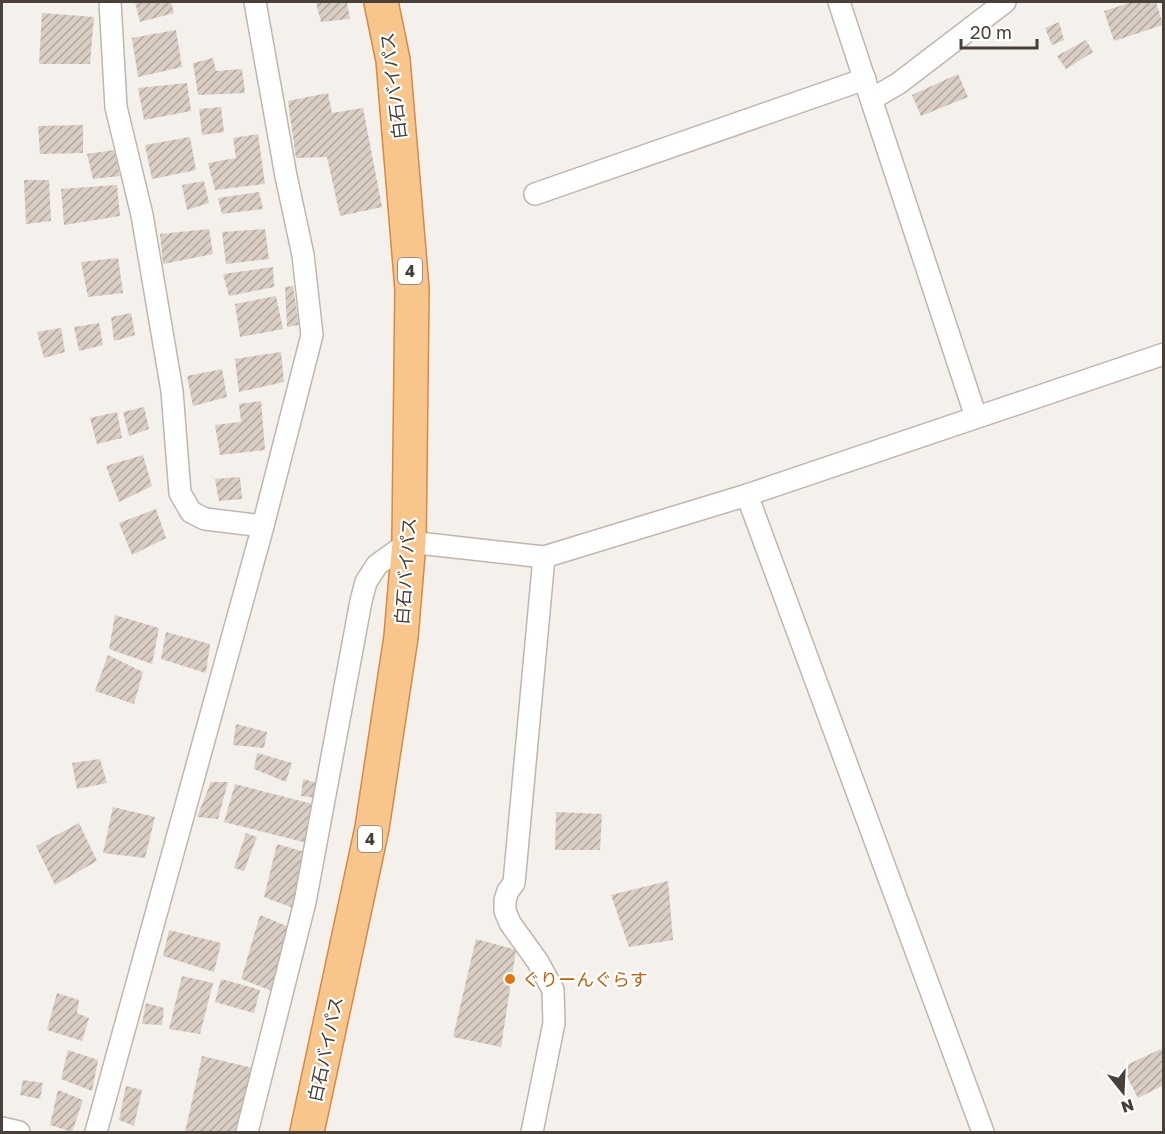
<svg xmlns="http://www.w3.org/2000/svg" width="1165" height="1134" font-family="'Golos Text','Noto Sans JP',sans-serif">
<defs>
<pattern id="building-hatch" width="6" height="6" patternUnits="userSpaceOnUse" patternTransform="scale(1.5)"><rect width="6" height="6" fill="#d9cdc4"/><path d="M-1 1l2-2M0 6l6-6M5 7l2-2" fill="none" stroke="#b2a8a0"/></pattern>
</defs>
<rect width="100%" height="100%" fill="#f4f0eb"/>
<!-- building -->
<g fill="url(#building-hatch)">
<path d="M135,2H171L174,13L140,22Z"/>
<path d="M328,2H347L350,19L321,22L316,3Z"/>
<path d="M1132,2H1156L1163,25L1114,41L1104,11Z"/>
<path d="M42,13L94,17L90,64H39Z"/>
<path d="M1059,22L1064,40L1052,45L1045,28Z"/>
<path d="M176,30L182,67L138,77L132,38Z"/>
<path d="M1086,40L1093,52L1066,69L1057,56Z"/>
<path d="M213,58L216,71L242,69L245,93L198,95L193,63Z"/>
<path d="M958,74L968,97L921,116L912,95Z"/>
<path d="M187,83L191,111L144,120L138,88Z"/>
<path d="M328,93L332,113L363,108L382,207L340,216L327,157L296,158L288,101Z"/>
<path d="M221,107L224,132L202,135L199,109Z"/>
<path d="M83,125V153L40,154L38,126Z"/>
<path d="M258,134L265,184L215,190L208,163L236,158L233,138Z"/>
<path d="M190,137L196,170L152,179L145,145Z"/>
<path d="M114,150L120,176L93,179L87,154Z"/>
<path d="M24,180H49L51,221L26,224Z"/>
<path d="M204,181L209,203L187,210L182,185Z"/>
<path d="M117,185L120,216L64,225L61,189Z"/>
<path d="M259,192L263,209L222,214L218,198Z"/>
<path d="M209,229L213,254L163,264L160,234Z"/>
<path d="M265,229L269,259L226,264L222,232Z"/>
<path d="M118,258L123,293L88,297L81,262Z"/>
<path d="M273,267L274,287L229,296L223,274Z"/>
<path d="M293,286L299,325L287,327L285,287Z"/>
<path d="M276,296L283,329L240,337L235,304Z"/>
<path d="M131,313L135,335L114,341L111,317Z"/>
<path d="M99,323L103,345L79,351L74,327Z"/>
<path d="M61,328L65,352L44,358L37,332Z"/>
<path d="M281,352L284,382L239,392L235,359Z"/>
<path d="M222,369L227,397L193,406L187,376Z"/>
<path d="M261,401L265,450L220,455L215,425L241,422L239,404Z"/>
<path d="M144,407L149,429L129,436L123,412Z"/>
<path d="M117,412L122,438L97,444L90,418Z"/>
<path d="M143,455L152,486L119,502L106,466Z"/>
<path d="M240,477L242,499L219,501L215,479Z"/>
<path d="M156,509L166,538L132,555L119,523Z"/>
<path d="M115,615L159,628L152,664L109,649Z"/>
<path d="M166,632L210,644L206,673L161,659Z"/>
<path d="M108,655L143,672L134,704L95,691Z"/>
<path d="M236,724L267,732L264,748L233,745Z"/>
<path d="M257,753L292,763L286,782L254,769Z"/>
<path d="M100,759L107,783L77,789L72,763Z"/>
<path d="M303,779L321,784L319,798L301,796Z"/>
<path d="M211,782H228L218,819L197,817Z"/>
<path d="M235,784L316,805L307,843L224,822Z"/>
<path d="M113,807L155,817L145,858L103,853Z"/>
<path d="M556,812L602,814L600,850H555Z"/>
<path d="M79,823L97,861L55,885L36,846Z"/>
<path d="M246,833L257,837L244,871L234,868Z"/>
<path d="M277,844L305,852L293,908L264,897Z"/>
<path d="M668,881L673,940L629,947L611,895Z"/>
<path d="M260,915L289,927L272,991L241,979Z"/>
<path d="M169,930L221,943L214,972L163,956Z"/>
<path d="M476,939L516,950L501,1047L453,1037Z"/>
<path d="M182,976L213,983L200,1034L169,1029Z"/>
<path d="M221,979L260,990L254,1013L215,1002Z"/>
<path d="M57,993L79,1000L77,1013L89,1018L82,1041L47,1030Z"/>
<path d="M146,1003L164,1008L162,1025L142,1024Z"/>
<path d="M1161,1049L1164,1054V1085L1138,1098L1122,1067Z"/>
<path d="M68,1050L98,1060L92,1091L61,1079Z"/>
<path d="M202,1056L253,1068L238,1132H185Z"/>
<path d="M23,1080L43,1083L40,1099L20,1095Z"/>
<path d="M126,1086L142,1090L134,1126L119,1120Z"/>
<path d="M58,1090L83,1100L72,1132L50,1125Z"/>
</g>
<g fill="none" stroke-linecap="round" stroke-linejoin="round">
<!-- minor casing -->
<g stroke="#c0b6ad" stroke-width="24">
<g id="minor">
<path d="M110,2L116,107L142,215L172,391L180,493L191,512L205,519L263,526"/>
<path d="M839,2L976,417"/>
<path d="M872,99L899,83L1005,2"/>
<path d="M535,194L865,79"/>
<path d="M2,1128L19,1132"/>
<path d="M96,1132L263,526L312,335L303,255L286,176L255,2"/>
<path d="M247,1132L305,902L361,601L366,582L377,565L409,542L544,557L747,495"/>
<path d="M532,1132L554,1023L553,990L538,962L510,923L505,911V900L508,891L514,883L544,557"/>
<path d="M983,1132L747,495L1164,354"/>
</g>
</g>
<!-- trunk casing -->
<g stroke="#d68a43" stroke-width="36">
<path id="trunk" d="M307,1132L372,828L401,637L409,542L412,289L393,60L381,2"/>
</g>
<!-- minor -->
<use href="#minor" stroke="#fff" stroke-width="21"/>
<!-- trunk -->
<use href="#trunk" stroke="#f8c58a" stroke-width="33"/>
</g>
<!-- markers -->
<circle fill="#e8710a" stroke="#fff" stroke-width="2" cx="510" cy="979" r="6"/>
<g text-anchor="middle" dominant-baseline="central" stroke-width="4.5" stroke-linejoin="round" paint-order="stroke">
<!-- shield labels -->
<g fill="#fff" stroke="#7f7974" stroke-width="1.5">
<rect x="398" y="258" width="24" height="26" rx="4.5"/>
<rect x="358" y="826" width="24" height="26" rx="4.5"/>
</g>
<g font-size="16" font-weight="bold" fill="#484039">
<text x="410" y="271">4</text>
<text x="370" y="839">4</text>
</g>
<!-- street labels -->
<g font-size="18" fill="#484039" stroke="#fff">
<text transform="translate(393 86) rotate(-97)">白石バイパス</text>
<text transform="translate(405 571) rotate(-86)">白石バイパス</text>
<text transform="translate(325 1049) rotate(-78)">白石バイパス</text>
</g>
<!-- food labels -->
<g font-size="18" fill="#c56008" stroke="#fff" text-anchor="start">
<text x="522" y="979">ぐりーんぐらす</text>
</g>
</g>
<!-- border -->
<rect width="1165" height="1134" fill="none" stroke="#484039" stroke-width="6"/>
<!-- north arrow -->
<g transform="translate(1123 1092) rotate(162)" stroke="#ffffff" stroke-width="4.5" paint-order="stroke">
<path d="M0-4.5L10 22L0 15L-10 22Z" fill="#484039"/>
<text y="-9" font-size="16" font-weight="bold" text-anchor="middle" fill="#484039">N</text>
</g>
<!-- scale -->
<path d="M961 39v9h76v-9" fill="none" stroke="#484039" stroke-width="3"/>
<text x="970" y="39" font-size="18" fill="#484039" stroke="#ffffff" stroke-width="4.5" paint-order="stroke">20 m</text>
</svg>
